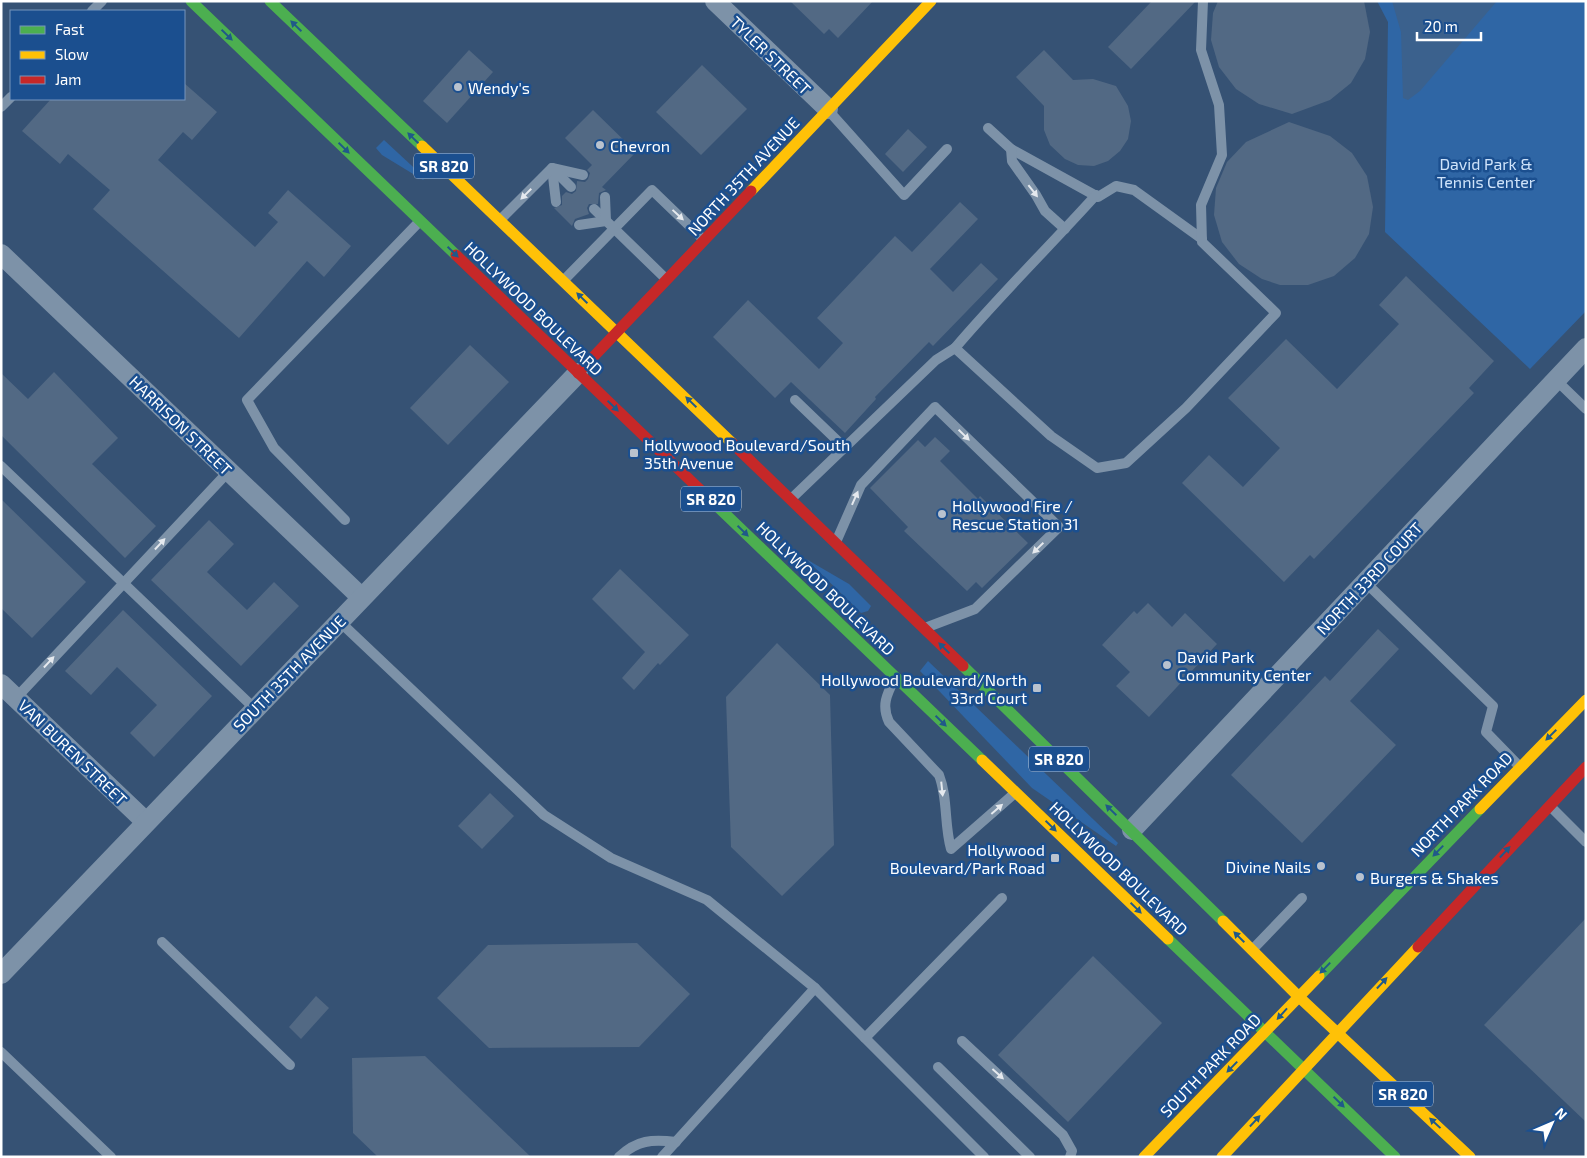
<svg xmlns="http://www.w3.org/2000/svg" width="1587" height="1158" font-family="'Exo 2',sans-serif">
<rect width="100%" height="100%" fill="#365274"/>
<!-- green -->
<g fill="#2f66a5">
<path d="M1377,1H1586V311L1530,369L1385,232L1388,22Z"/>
<path d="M384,140L425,178L423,180L382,155L376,148Z"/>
<path d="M806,559L849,584L871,606L868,611L861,613Z"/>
<path d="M928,661L1118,843L1116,846L1032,788L920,671Z"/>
</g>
<!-- water -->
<path fill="#3b618d" d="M1392,1H1497L1420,91L1408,100L1403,98L1401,32Z"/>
<!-- building -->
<g fill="#526984">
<path d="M790,1H873L838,38L829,29L824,34Z"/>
<path d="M1152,1H1196L1131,69L1108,47Z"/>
<path d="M1218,1H1364L1370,32L1365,59L1351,83L1330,100L1292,114L1259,104L1236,89L1219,67L1211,40L1213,13Z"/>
<path d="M469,50L493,72L447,123L423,101Z"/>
<path d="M1044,50L1073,80L1093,79L1116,86L1128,106L1131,121L1128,139L1120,151L1108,161L1094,166L1078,165L1065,159L1050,145L1044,130V106L1016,77Z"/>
<path d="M702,65L747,109L701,155L656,112Z"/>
<path d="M184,83L217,112L192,140L183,132L158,160L255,247L278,222L268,213L288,190L351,246L324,277L307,261L239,338L93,209L110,190L68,154L60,164L22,131L51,99H184Z"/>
<path d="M593,110L636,152L602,187L606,190L599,193L598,204H589L587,208L589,214L575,219L572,226L554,208L562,205V196L566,192L572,194L576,191L577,181L585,182L588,179L590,173L587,170L592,165L565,138Z"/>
<path d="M1289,122L1330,136L1352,153L1367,176L1373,207L1369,234L1355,258L1334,276L1308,285H1280L1262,279L1239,264L1222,242L1214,215L1216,188L1227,162L1246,142Z"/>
<path d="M908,129L927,147L903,172L885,154Z"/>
<path d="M960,202L978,219L930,269L953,292L981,263L998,279L933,346L929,342L875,397L876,399L845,433L791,382L775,398L713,337L748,300L819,369L843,343L817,318L895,236L912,252Z"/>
<path d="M1406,276L1494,361L1469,388L1474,393L1314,559L1310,555L1284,582L1182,483L1209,455L1243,487L1280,448L1228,398L1286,339L1337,389L1399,324L1379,305Z"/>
<path d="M470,345L509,382L448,445L410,408Z"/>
<path d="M54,372L118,438L92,464L156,526L125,558L1,435V373L28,399Z"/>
<path d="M935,437L950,451L940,461L978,499L980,496L1028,543L982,588L976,582L967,591L904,531L908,527L870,488L918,440L925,447Z"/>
<path d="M1,499L86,582L32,638L1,608Z"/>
<path d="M209,520L234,544L207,572L247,610L274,582L299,606L241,666L151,580Z"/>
<path d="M620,569L689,635L660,665L658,663L634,690L622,678L645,652L592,599Z"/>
<path d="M1148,603L1172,627L1185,613L1217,644L1149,717L1116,686L1130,672L1102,645L1134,611L1137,614Z"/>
<path d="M123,610L212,696L154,757L130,733L157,705L117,667L91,695L65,671Z"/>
<path d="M1378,629L1399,649L1350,701L1396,745L1302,843L1231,775L1325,676L1330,681Z"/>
<path d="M777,643L830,695L834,845L782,896L731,847L726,697Z"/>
<path d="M490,793L514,816L482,849L458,826Z"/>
<path d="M1586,918V1122L1484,1025Z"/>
<path d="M637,943L690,994L639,1047L489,1048L437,998L488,945Z"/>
<path d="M1093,956L1162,1023L1068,1122L998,1055Z"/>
<path d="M316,996L329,1008L301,1039L289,1027Z"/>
<path d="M425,1056L531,1157H378L353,1133L352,1058Z"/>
</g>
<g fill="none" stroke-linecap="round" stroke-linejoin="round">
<!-- lane -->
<g stroke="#7d92a8" stroke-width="10">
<path d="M92,11L102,1"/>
<path d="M1,107L11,97"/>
<path d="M828,110L904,195L947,149"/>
<path d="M988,128L1011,149L1098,197L1116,186L1134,190L1202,239"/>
<path d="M1011,149L1012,161L1036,195L1045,211L1065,229"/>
<path d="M556,202L552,168L583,175"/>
<path d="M594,209L665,278"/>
<path d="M501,219L552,168L571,187"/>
<path d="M579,225L606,221L605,197"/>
<path d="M564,280L652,190L704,240"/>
<path d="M955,348C1000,295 1049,247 1096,195"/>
<path d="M1556,380L1586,409"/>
<path d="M795,400L845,448"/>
<path d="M1,466L254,708"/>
<path d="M791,499L936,360L955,348L1051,436L1097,468L1126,463L1186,408L1276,313L1202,242L1201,205L1222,155L1219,105L1201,50L1203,1"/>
<path d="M345,520L274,448L247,400L419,222"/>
<path d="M836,542L861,485L935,407L1059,527L975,609L925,628"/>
<path d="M1365,582L1493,706L1486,732L1520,767"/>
<path d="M339,621L544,815L611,858L707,900L815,988L984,1157"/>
<path d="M895,678C887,694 881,705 889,722L939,775C948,798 944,824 951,849L1015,793"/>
<path d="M16,698L229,471"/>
<path d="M1550,806L1586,842"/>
<path d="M162,942L290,1065"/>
<path d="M1252,950L1302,898"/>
<path d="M865,1038L1002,898"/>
<path d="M962,1041L1063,1135L1072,1151L1070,1157"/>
<path d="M1,1052L111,1157"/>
<path d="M938,1067L1030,1157"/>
<path d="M619,1157C637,1140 652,1139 676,1142"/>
<path d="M662,1157L815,988"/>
</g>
<!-- street -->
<g stroke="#7d92a8" stroke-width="20">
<path d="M715,1L828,109"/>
<path d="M1,254L361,597"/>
<path d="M1,684L145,821"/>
<path d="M1132,830L1586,348"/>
<path d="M1,974L578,373"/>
</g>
<!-- fast -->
<g stroke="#4caf50" stroke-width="11">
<path d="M191,1L456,255"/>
<path d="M270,1L422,146"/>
<path d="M717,506L982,760"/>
<path d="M963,666L1223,921"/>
<path d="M1168,939L1395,1157"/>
<path d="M1319,976L1480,809"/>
</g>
<!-- slow -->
<g stroke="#ffc107" stroke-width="11">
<path d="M422,146L732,443"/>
<path d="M751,191L931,1"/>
<path d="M982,760L1168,939"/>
<path d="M1480,809L1586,700"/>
<path d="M1223,921L1298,996L1470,1157"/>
<path d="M1144,1157L1319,976"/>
<path d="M1222,1157L1418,947"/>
</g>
<!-- jam -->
<g stroke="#c62828" stroke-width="11">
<path d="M456,255L717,506"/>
<path d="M578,373L751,191"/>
<path d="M732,443L963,666"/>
<path d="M1418,947L1586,767"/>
</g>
</g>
<!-- one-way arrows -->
<defs><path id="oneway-solid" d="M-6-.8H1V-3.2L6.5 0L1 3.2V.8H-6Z" transform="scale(1.25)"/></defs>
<g fill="#205989">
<use href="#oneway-solid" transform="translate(296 26) rotate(-136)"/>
<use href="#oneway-solid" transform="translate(227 35) rotate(44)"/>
<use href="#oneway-solid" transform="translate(413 138) rotate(-136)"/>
<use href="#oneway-solid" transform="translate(344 148) rotate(44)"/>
<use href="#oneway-solid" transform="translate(453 252) rotate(44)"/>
<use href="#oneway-solid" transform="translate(582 298) rotate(-136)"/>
<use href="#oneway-solid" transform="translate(691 402) rotate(-136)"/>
<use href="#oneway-solid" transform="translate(613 406) rotate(44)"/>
<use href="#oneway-solid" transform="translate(743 531) rotate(44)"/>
<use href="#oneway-solid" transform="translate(944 648) rotate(-136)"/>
<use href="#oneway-solid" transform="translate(941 721) rotate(44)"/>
<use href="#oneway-solid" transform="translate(1551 735) rotate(135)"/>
<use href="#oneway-solid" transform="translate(1111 810) rotate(-136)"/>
<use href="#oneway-solid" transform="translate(1051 826) rotate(44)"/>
<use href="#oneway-solid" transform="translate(1438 851) rotate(134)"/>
<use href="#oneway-solid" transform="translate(1505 852) rotate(-47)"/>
<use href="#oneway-solid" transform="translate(1136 908) rotate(44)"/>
<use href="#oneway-solid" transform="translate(1239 937) rotate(-135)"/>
<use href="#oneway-solid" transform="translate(1325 968) rotate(134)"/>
<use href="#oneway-solid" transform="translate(1382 983) rotate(-47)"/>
<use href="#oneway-solid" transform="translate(1282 1014) rotate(132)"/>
<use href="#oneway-solid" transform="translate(1232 1067) rotate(134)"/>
<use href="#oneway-solid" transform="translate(1339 1102) rotate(44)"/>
<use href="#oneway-solid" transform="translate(1255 1121) rotate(-47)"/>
<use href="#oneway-solid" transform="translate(1435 1123) rotate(-137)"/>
</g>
<g fill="#e5e9ee">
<use href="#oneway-solid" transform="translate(1033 191) rotate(52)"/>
<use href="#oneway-solid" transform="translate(526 194) rotate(135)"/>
<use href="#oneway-solid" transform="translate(678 215) rotate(43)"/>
<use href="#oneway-solid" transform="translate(964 435) rotate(44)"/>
<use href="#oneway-solid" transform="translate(855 498) rotate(-66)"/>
<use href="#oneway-solid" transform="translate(160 544) rotate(-47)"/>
<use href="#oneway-solid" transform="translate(1038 548) rotate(136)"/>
<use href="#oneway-solid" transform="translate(49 662) rotate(-47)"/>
<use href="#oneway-solid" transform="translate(942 789) rotate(84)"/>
<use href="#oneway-solid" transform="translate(997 809) rotate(-41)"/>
<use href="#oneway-solid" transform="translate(998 1074) rotate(42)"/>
</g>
<!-- markers -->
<g fill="#b9c2ce" stroke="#1b4f8f" stroke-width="2">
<circle cx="458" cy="87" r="5"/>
<circle cx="600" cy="145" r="5"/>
<rect x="629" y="448" width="10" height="10" rx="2.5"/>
<circle cx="942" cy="514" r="5"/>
<circle cx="1167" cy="665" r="5"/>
<rect x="1032" y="683" width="10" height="10" rx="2.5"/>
<rect x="1050" y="853" width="10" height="10" rx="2.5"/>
<circle cx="1321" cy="866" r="5"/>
<circle cx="1360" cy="877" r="5"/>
</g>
<g text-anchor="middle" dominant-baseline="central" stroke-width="5" stroke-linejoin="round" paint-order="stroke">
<!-- shield labels -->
<g fill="#1b4f8f" stroke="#bbcadd" stroke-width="1">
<rect x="414" y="153.5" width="60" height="25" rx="4"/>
<rect x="681" y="486.5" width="60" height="25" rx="4"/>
<rect x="1029" y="746.5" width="60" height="25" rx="4"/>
<rect x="1373" y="1081.5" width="60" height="25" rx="4"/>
</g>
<g font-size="15" font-weight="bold" fill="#fff">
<text x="444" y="166">SR 820</text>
<text x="711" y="499">SR 820</text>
<text x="1059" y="759">SR 820</text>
<text x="1403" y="1094">SR 820</text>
</g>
<!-- street labels -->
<g font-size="16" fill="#fff" stroke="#1b4f8f">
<text transform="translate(771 55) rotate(44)">TYLER STREET</text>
<text transform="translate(743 176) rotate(-47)">NORTH 35TH AVENUE</text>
<text transform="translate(534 308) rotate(44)">HOLLYWOOD BOULEVARD</text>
<text transform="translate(181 425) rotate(44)">HARRISON STREET</text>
<text transform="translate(1369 578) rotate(-47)">NORTH 33RD COURT</text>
<text transform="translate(826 588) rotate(44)">HOLLYWOOD BOULEVARD</text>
<text transform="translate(289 673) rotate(-46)">SOUTH 35TH AVENUE</text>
<text transform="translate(73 752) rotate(44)">VAN BUREN STREET</text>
<text transform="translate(1461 804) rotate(-46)">NORTH PARK ROAD</text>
<text transform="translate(1119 868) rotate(44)">HOLLYWOOD BOULEVARD</text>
<text transform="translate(1210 1065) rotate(-46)">SOUTH PARK ROAD</text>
</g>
<!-- poi labels -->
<g font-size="16" fill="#fff" stroke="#1b4f8f" text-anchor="start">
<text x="468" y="87">Wendy's</text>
<text x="610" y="145">Chevron</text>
<text x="644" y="444">Hollywood Boulevard/South<tspan x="644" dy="18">35th Avenue</tspan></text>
<text x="952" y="505">Hollywood Fire /<tspan x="952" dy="18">Rescue Station 31</tspan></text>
<text x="1177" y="656">David Park<tspan x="1177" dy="18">Community Center</tspan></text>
<text x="1027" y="679" text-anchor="end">Hollywood Boulevard/North<tspan x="1027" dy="18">33rd Court</tspan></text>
<text x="1045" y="849" text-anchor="end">Hollywood<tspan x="1045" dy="18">Boulevard/Park Road</tspan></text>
<text x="1311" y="866" text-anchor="end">Divine Nails</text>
<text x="1370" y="877">Burgers &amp; Shakes</text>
</g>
<!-- park labels -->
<g font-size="16" fill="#cfe3fa" stroke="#1b4f8f">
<text x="1486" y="163">David Park &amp;<tspan x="1486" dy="18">Tennis Center</tspan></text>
</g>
</g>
<!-- border -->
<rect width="1587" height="1158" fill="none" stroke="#ffffff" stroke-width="5"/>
<!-- legend -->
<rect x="10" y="10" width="175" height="90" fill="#1b4f8f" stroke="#7695bc"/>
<rect x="20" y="26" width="25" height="8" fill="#4caf50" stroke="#7695bc"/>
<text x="55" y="35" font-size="15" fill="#ffffff">Fast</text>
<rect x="20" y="51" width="25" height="8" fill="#ffc107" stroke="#7695bc"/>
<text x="55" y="60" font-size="15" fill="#ffffff">Slow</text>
<rect x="20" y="76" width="25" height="8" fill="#c62828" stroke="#7695bc"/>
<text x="55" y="85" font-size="15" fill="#ffffff">Jam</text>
<!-- north arrow -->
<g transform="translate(1552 1123) rotate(45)" stroke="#1b4f8f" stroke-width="4" paint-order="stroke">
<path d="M0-4L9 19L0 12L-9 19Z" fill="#ffffff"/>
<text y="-8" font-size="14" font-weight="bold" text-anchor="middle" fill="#ffffff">N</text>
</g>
<!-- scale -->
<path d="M1417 32v8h64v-8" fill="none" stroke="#ffffff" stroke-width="2.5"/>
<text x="1424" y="32" font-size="15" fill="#ffffff" stroke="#1b4f8f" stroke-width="4" paint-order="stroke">20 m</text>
</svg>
